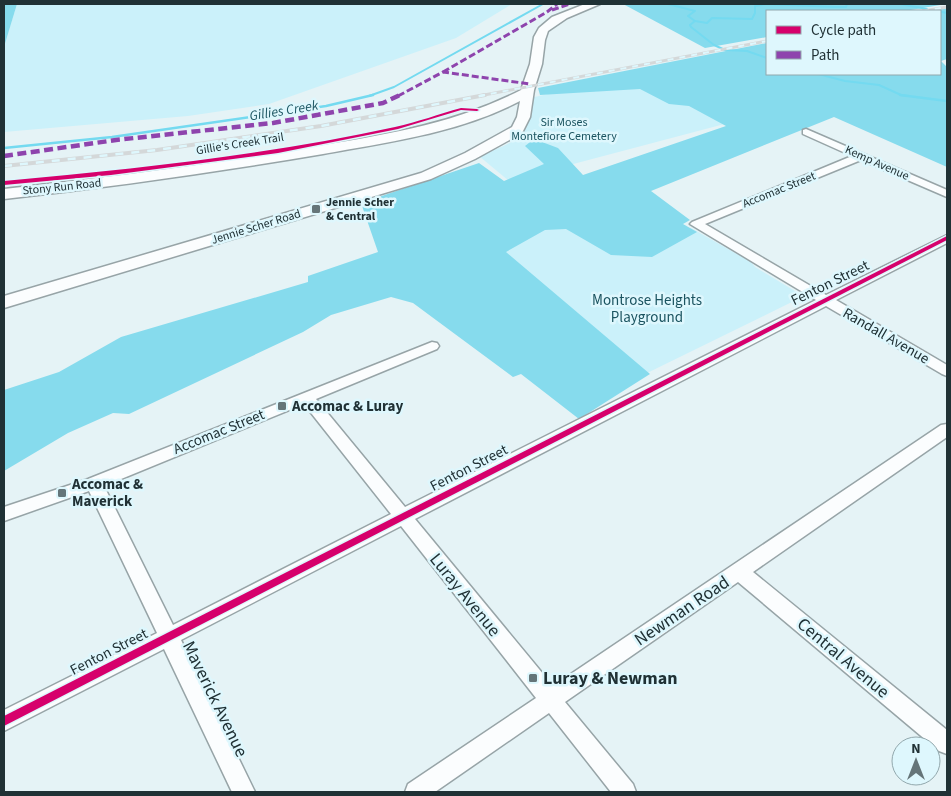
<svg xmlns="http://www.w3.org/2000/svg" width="951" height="796" font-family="'Source Sans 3',sans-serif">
<rect width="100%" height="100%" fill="#e5f3f6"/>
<!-- green -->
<g fill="#cbf1fa">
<path d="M17,4H512L456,38L269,104L188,116L4,132V47Z"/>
<path d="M643,73L732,122L509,181L479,156C490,151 515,143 522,134C528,126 530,108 530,98Z"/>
<path d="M569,214L629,253L691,228L751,262L755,267L800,294V298L639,377L475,248Z"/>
</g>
<!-- forest -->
<g fill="#86dbed">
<path d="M4,4H17L4,47Z"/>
<path d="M623,4H946L905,11H767V37L705,48Z"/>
<path d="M947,8V59L941,61L947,67V167L834,117L651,191L690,220L683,224L697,232L652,257L611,255L566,229L545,230L506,252L650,374L579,419L521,374L513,377L413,303L391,297L331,315L303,332L129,414L113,413L68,433L4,471V390L59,372L121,337L308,282V276L378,252L361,203L479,163L504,181L544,164L525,146L534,139L558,148L583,175L726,126L689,106L669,104L640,89L540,95L538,88L767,43V74H940V11H932Z"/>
</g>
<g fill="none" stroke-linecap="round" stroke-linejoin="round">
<!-- stream-far1 -->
<g stroke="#74daf0" stroke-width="2">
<path d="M668,4L695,11L688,16L695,21L707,23L712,18L752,19L755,13V6L766,4L835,7H846L847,4"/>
<path d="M900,4L927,9"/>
<path d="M937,11L947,13"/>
<path d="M695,21L690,25L691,27L714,45L725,50L747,51L767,58"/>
<path d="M818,74L845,81L879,85L901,95L909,96"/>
<path d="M369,96L394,87L543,4"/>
</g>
<!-- stream -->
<g stroke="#74daf0" stroke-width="2.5">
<path d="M900,95L947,101"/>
<path d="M4,148L112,137L326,106L373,95"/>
</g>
<!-- street casing -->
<g stroke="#97a4a7" stroke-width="3">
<path id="street" d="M806,129L947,190V197L861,160L705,224L826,295L947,235V243L836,300L947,365V376L942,374L826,306L415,519L553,686L941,425L947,424V437L753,572L947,730V754L939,751L738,582L565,702L633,784L636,792H611L549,713L435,792H405L408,784L536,698L401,526L181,640L255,792H232L164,649L4,731V710L157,633L89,491L4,521V507L88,479L432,342L437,343L439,346L437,349L316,399L405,507L816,300L690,224L692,222L852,156L803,134V130ZM304,404L391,514L173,625L104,486Z"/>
</g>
<!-- secondary casing -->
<g stroke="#97a4a7" stroke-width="3">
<path id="secondary" d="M585,4H600L567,18L548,31L545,40L542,64L534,90L530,117L522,133L475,159L431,179L4,308V296L421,173L465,153L512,127L517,117L520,101C459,133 389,142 323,154C217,172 111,187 4,199V189C106,177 209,165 311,147C383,135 455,124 521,90L530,64L534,37L539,28L552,17Z"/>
</g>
<!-- street -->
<use href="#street" fill="#fbfdfe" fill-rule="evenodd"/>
<!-- secondary -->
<use href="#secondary" fill="#fbfdfe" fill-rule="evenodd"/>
<!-- rail-far1 casing -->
<g stroke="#d4d8d9" stroke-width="3">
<g id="rail-far1">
<path d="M923,11L947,7"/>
<path d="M479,96L767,41"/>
</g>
</g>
<!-- rail casing -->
<g stroke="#d4d8d9" stroke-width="4">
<path id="rail" d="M4,166L157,150L321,126L485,95"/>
</g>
<!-- rail-far1 -->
<use href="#rail-far1" stroke="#def7fd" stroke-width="2" stroke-dasharray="6" stroke-linecap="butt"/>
<!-- rail -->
<use href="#rail" stroke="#def7fd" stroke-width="2.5" stroke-dasharray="8" stroke-linecap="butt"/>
<!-- quiet-far1 -->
<g stroke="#8e44ad" stroke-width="3" stroke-dasharray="7 3" stroke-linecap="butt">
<path d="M552,10L570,4"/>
<path d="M443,72L547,12L557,4"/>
<path d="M398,96L443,72L530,84"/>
</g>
<!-- quiet -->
<path stroke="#8e44ad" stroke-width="4.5" stroke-dasharray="9 4.5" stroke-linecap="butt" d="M4,156L116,140L273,123L383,103L400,95"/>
<!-- cycleway casing -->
<g stroke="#def7fd" stroke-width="3">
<g id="cycleway">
<path d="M461,108L477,109L479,110L477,111L461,110L398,129L278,153L111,175L4,185V181C135,169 267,155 395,127C418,122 439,114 461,108Z"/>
<path d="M947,236V240L4,726V716Z"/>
</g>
</g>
<!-- cycleway -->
<use href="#cycleway" fill="#d6006c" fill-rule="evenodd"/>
</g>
<!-- markers -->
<g fill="#657579" stroke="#def7fd" stroke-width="2">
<rect x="311" y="204" width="10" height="10" rx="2.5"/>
<rect x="277" y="401" width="10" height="10" rx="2.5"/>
<rect x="57" y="488" width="10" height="10" rx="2.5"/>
<rect x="528" y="673" width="10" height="10" rx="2.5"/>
</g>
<g text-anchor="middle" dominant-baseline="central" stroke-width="5" stroke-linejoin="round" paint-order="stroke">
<!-- far-park labels -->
<g font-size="12" fill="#1b5460" stroke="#def7fd">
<text x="564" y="122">Sir Moses<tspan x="564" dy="14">Montefiore Cemetery</tspan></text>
</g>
<!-- far-street labels -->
<g font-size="12" fill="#203135" stroke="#def7fd">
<text transform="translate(240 144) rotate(-9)">Gillie's Creek Trail</text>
<text transform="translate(877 163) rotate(24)">Kemp Avenue</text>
<text transform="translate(62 187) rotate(-6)">Stony Run Road</text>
<text transform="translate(779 190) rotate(-22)">Accomac Street</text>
<text transform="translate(256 227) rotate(-17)">Jennie Scher Road</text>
</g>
<!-- far-poi labels -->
<g font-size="12" font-weight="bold" fill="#203135" stroke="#def7fd" text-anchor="start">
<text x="326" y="202">Jennie Scher<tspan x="326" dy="14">&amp; Central</tspan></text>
</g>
<!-- far-water labels -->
<g font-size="14" font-style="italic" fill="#225a66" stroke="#def7fd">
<text transform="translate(284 111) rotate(-9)">Gillies Creek</text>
</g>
<!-- street labels -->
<g font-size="15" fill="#203135" stroke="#def7fd">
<text transform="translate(830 283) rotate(-26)">Fenton Street</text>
<text transform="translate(886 336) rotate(30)">Randall Avenue</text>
<text transform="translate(219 432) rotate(-22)">Accomac Street</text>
<text transform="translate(469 468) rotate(-27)">Fenton Street</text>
<text transform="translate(109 652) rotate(-27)">Fenton Street</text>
</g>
<!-- park labels -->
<g font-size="15" fill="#1b5460" stroke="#def7fd">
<text x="647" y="300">Montrose Heights<tspan x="647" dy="17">Playground</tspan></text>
</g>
<!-- poi labels -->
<g font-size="15" font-weight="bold" fill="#203135" stroke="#def7fd" text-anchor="start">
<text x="292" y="406">Accomac &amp; Luray</text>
<text x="72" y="484">Accomac &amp;<tspan x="72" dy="17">Maverick</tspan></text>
</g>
<!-- near-street labels -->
<g font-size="18" fill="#203135" stroke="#def7fd">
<text transform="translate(465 595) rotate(51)">Luray Avenue</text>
<text transform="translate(682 611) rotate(-34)">Newman Road</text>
<text transform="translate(843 658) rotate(40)">Central Avenue</text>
<text transform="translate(215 699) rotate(64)">Maverick Avenue</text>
</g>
<!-- near-poi labels -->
<g font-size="18" font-weight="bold" fill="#203135" stroke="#def7fd" text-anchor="start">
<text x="543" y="678">Luray &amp; Newman</text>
</g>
</g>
<!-- border -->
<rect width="951" height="796" fill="none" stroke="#203135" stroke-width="10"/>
<!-- legend -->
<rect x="766" y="10" width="175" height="65" fill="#def7fd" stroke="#92a8ad"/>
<rect x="776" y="26" width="25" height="8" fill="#d6006c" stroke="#92a8ad"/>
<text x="811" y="35" font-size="15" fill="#203135">Cycle path</text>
<rect x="776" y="51" width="25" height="8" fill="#8e44ad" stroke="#92a8ad"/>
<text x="811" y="60" font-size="15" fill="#203135">Path</text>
<!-- north arrow -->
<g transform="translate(916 761)"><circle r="24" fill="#def7fd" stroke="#92a8ad"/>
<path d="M0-4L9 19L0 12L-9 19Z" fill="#657579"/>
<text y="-8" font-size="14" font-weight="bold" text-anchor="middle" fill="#203135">N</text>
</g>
</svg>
